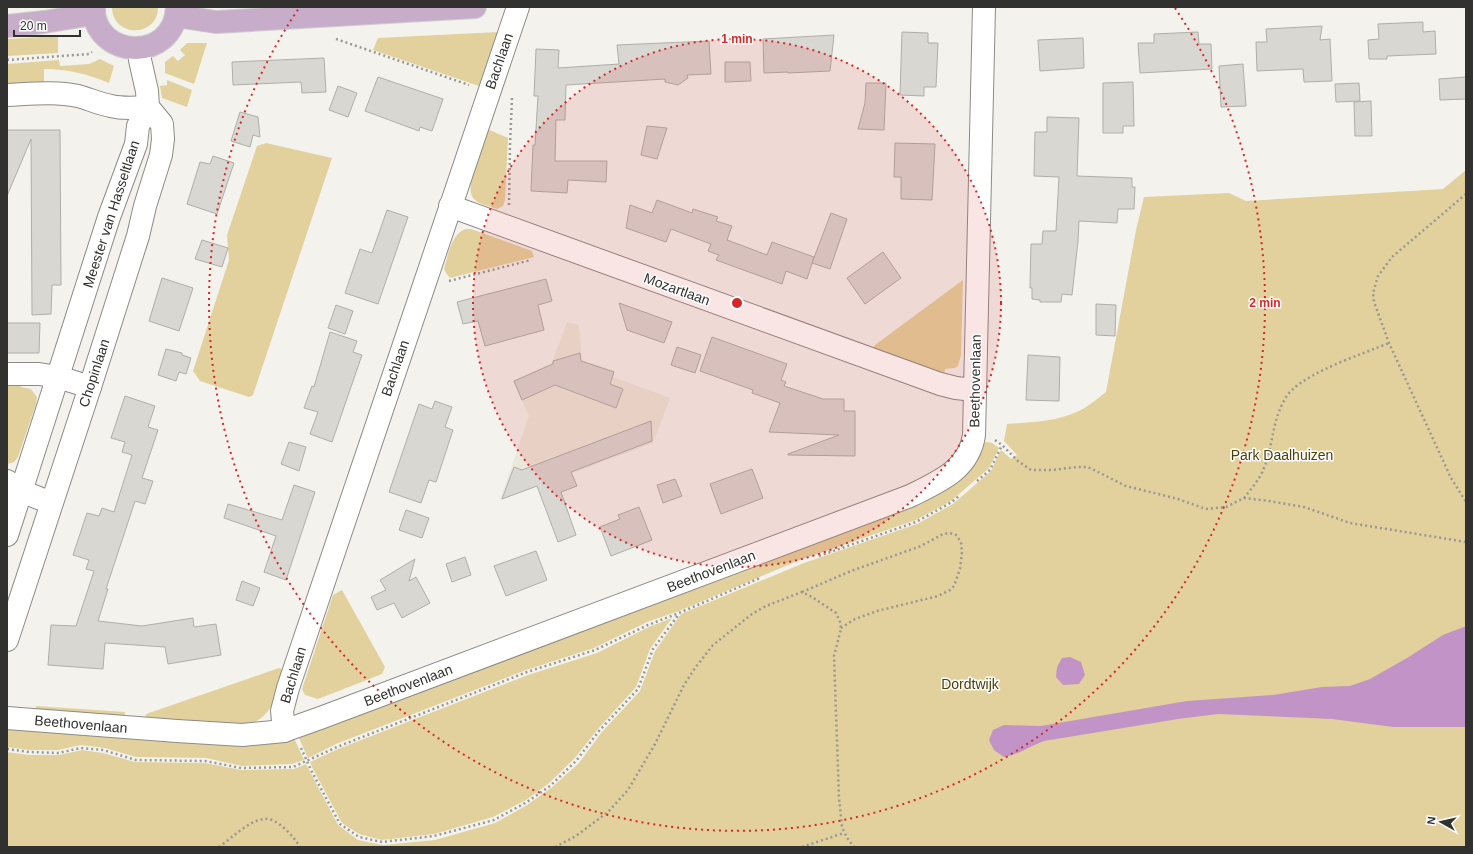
<svg xmlns="http://www.w3.org/2000/svg" width="1473" height="854" font-family="Arial,sans-serif">
<rect width="100%" height="100%" fill="#f3f2ed"/>
<!-- built -->
<path fill="#ebe7db" d="M567,322L579,325L582,360L615,371L613,377L670,398L653,443L500,500L529,416L513,381L552,363Z"/>
<!-- green -->
<g fill="#e2d19c">
<path d="M112,7H158C158,38 112,38 112,7Z"/>
<path d="M498,32V38L482,87L373,50L378,38Z"/>
<path d="M58,36V53L7,56V39Z"/>
<path d="M187,43H207L194,84L165,73V62L173,56L178,61L185,55L180,50Z"/>
<path d="M100,59L114,66L109,83C87,74 68,69 44,69V86L7,87V64L59,60L60,66L89,64Z"/>
<path d="M167,80L192,90L187,107L162,98L160,86L167,85Z"/>
<path d="M485,128L508,138L505,200L503,206L497,209C483,204 468,203 471,185L467,183Z"/>
<path d="M266,143L332,158L253,395L249,397L200,381L193,371L229,260L227,235L257,146Z"/>
<path d="M1466,170V847H7V752L29,755H59L82,750L103,753L135,762L205,763L241,770L294,769L306,764L338,825L358,840L383,845L435,840L495,823L527,805L551,788L579,763L601,733L640,691L655,651L681,614L804,563L917,524L953,504L991,471L1001,450L1011,459L1017,455L1004,441L1007,424C1033,422 1057,422 1081,410C1090,405 1098,398 1106,392L1136,230L1144,197L1229,193L1246,201L1443,189Z"/>
<path d="M465,229H471L532,251L534,257L450,278L446,273L444,269C448,255 451,235 465,229Z"/>
<path d="M963,280L961,355L958,366L955,368L945,369L944,376L872,351L875,345Z"/>
<path d="M7,383H20L21,387L31,389L37,397L36,404L18,457L14,462L7,464Z"/>
<path d="M987,442L992,443L999,448L989,468L951,501L916,520L802,559L679,611L647,622L594,648L526,670L336,744L308,758L298,736L861,524L980,443Z"/>
<path d="M342,590L385,667L382,674L318,699L305,695L302,689L303,686L333,595Z"/>
<path d="M672,618L650,649L636,687L597,730L574,759L548,784L526,800L493,817L434,834L382,840L359,834L342,823L313,769L310,762L338,749L528,675L597,653L649,627Z"/>
<path d="M279,668L285,670C276,697 273,718 243,727L145,719L146,714Z"/>
<path d="M36,706L125,712L124,719L36,712Z"/>
<path d="M7,726L260,744H268L294,738L304,760L292,764L242,766L206,758L136,757L105,748L81,745L58,750H29L7,747Z"/>
</g>
<!-- water -->
<g fill="#c293c6">
<path d="M1466,626V727H1393L1332,719L1218,714L1178,719L1044,741C1030,746 1018,755 1004,757L994,750L989,740L993,730L1004,725L1041,726L1187,701L1273,695L1322,687L1350,686L1370,679L1407,658L1443,635Z"/>
<path d="M1070,657L1081,662L1085,675L1079,684L1063,685L1056,677L1057,667L1062,658Z"/>
</g>
<!-- building -->
<g fill="#d9d7d2" stroke="#afaea9">
<path d="M1423,22V32L1435,31L1436,54L1387,56V59H1369L1368,40L1379,39L1378,24Z"/>
<path d="M1322,26L1320,40L1330,39L1332,81L1304,82L1303,69L1257,71L1256,42H1267L1266,29Z"/>
<path d="M902,32L928,33V43H938L936,87H924V96L900,95Z"/>
<path d="M1198,32L1199,44H1211L1212,69L1140,73L1138,43H1154V34Z"/>
<path d="M834,35L830,71L788,73V72L764,73L763,39Z"/>
<path d="M1083,38L1084,68L1040,71L1038,40Z"/>
<path d="M709,41L711,74L687,75L688,78L678,85L665,82V79L566,85L565,120H556L555,161H607L606,182L568,180L567,193L531,191L533,145H535L538,96H534L536,49L559,50L558,68L619,64L617,45Z"/>
<path d="M324,58L326,92L302,93L301,82L233,85L232,62Z"/>
<path d="M725,62H750L751,81L725,82Z"/>
<path d="M1243,64L1246,106L1221,107L1219,66Z"/>
<path d="M378,77L443,99L432,131L420,127L419,131L365,111Z"/>
<path d="M1466,77V99L1440,100L1439,79Z"/>
<path d="M1133,82L1134,126H1123V133H1103V83Z"/>
<path d="M866,83H886L884,130L858,129L865,103Z"/>
<path d="M1359,83L1360,101L1336,102L1335,84Z"/>
<path d="M338,86L357,93L348,117L329,110Z"/>
<path d="M1371,101L1372,136H1355L1354,102Z"/>
<path d="M240,112L258,117L260,137L253,135L250,147L231,141Z"/>
<path d="M1047,117L1079,118L1077,176L1132,178V187H1135L1134,209H1118L1117,223L1079,221L1078,241L1072,295L1062,294L1061,302H1040V300L1032,299V288H1030L1031,244H1042L1043,231H1056L1059,177L1034,176L1035,132H1047Z"/>
<path d="M647,126L667,128L657,159L641,155Z"/>
<path d="M7,130H60L61,285H52L51,314L32,315L31,139L7,196Z"/>
<path d="M895,143L935,144L932,200L901,199V177H894Z"/>
<path d="M213,156L234,163L217,214L187,204L200,162L210,164Z"/>
<path d="M657,200L692,213L693,209L718,217L716,221L732,226L727,240L746,247L767,255L772,242L814,257L807,279L786,271L782,284L716,260L719,255L708,251L711,244L671,229L666,242L626,228L630,205L652,213Z"/>
<path d="M387,210L408,217L378,304L345,293L360,249L372,253Z"/>
<path d="M831,213L847,219L830,269L812,263Z"/>
<path d="M202,240L228,248L222,267L195,259Z"/>
<path d="M883,252L901,278L865,304L847,278Z"/>
<path d="M162,278L193,288L179,331L149,321Z"/>
<path d="M546,279L552,301L538,305L544,330L485,346L478,321L463,324L457,302Z"/>
<path d="M619,303L672,322L664,343L627,330Z"/>
<path d="M1096,304L1116,305L1115,336L1096,335Z"/>
<path d="M336,305L353,311L345,334L328,328Z"/>
<path d="M7,323H40L39,353H7Z"/>
<path d="M330,332L357,341L353,352L362,355L332,442L310,434L318,412L304,408L312,386L314,387Z"/>
<path d="M712,337L787,364L781,380L786,382L784,386L823,399H844V411H855V456L788,455V454L839,435L769,432L780,403L752,393L753,390L700,371Z"/>
<path d="M677,347L701,355L695,373L671,365Z"/>
<path d="M166,349L182,353V355L191,358L186,374L179,372L176,381L158,375Z"/>
<path d="M580,353L581,361L614,372L610,384L623,389L616,408L555,385L522,400L514,381L553,364V361Z"/>
<path d="M1028,355L1060,357L1059,401L1026,400Z"/>
<path d="M125,396L155,406L148,427L158,430L142,478L153,481L145,504L135,501L106,589H108L98,621L142,626L193,618L194,627L216,624L221,655L168,664L165,647L105,643L103,669L48,665L51,625L76,626L94,571L86,569L89,560L73,555L87,513L99,516L102,508L114,512L132,455L122,452L125,442L111,438Z"/>
<path d="M435,401L452,407L445,427L453,430L436,482L429,480L421,503L389,492L419,404L432,409Z"/>
<path d="M651,421L652,441L571,472L577,486L561,492L576,535L558,542L537,486L502,499L514,467L522,470Z"/>
<path d="M289,442L306,447L299,471L281,464Z"/>
<path d="M752,469L763,498L721,514L710,484Z"/>
<path d="M675,479L682,496L663,503L657,485Z"/>
<path d="M294,485L315,492L286,580L264,572L276,536L224,518L228,504L282,520Z"/>
<path d="M639,507L652,540L611,556L600,527L620,519L618,515Z"/>
<path d="M406,510L429,518L422,538L399,530Z"/>
<path d="M536,551L547,580L506,596L494,566Z"/>
<path d="M465,557L471,575L452,582L446,564Z"/>
<path d="M415,559L409,581L416,577L430,603L402,618L394,603L377,610L371,597L386,590L380,580Z"/>
<path d="M242,581L260,588L253,606L236,600Z"/>
</g>
<g fill="none" stroke-linecap="round" stroke-linejoin="round">
<!-- minor casing -->
<g stroke="#8d8b87" stroke-width="24">
<g id="minor">
<path d="M7,95C30,94 55,91 78,96C89,99 100,104 111,106C123,109 135,108 148,107"/>
<path d="M450,206L940,384L956,388L974,390"/>
<path d="M7,374H39L58,377L90,387"/>
<path d="M7,481L21,491L51,503"/>
<path d="M7,535L109,217L136,144L138,126L148,107L147,91L140,60V49"/>
<path d="M7,640L90,387L138,236L145,206L161,155L163,139L162,124L148,107"/>
<path d="M7,718L177,731L242,735L284,731L323,717L910,496C938,482 969,470 974,435L984,7"/>
<path d="M284,731L282,711L288,688L518,7"/>
</g>
</g>
<!-- major casing -->
<g stroke="#cececd" stroke-width="24">
<g id="major">
<path d="M94,7C92,58 174,65 177,7"/>
<path d="M176,16L216,22L475,7"/>
<path d="M7,26L44,22L93,14"/>
</g>
</g>
<!-- path -->
<g stroke="#989894" stroke-width="2.5" stroke-dasharray="2 3" stroke-linecap="butt">
<path d="M336,39L469,85"/>
<path d="M7,60L89,54L92,52"/>
<path d="M1466,194L1392,257L1378,276L1373,293L1374,302L1389,343L1451,478L1466,502"/>
<path d="M509,205L510,145L512,98"/>
<path d="M449,281L531,260"/>
<path d="M995,440L1002,445L1018,461L1031,470H1052L1077,467H1088L1126,486L1178,499L1206,509L1226,507L1244,498L1269,501L1304,507L1350,523L1466,542"/>
<path d="M977,481L990,470L1002,445"/>
<path d="M1244,498C1251,489 1260,479 1264,468C1272,449 1272,428 1280,409C1283,402 1287,394 1293,389C1314,370 1362,354 1389,343"/>
<path d="M819,556L916,522L952,502L959,496"/>
<path d="M802,592L851,571L921,546L943,534L950,533L956,535L961,542L962,552L960,569L954,586L950,590L938,596L877,611L855,619L841,628"/>
<path d="M301,748L311,770L340,824L359,837L382,842L434,836L494,820L527,802L550,786L576,761L599,731L638,689L653,649L679,614"/>
<path d="M7,749L29,752L58,753L81,748L103,750L136,760L205,761L241,768L293,767L337,747L527,672L595,650L648,625L679,613L760,578"/>
<path d="M219,847C232,838 248,821 264,819C277,817 294,837 300,847"/>
<path d="M555,847L576,836L608,812L628,790L655,744L684,685L695,668L713,645L752,614L766,606L802,592L812,597L836,613L840,622L841,629L834,656L839,798L842,827L847,838L854,847"/>
<path d="M802,847L844,833"/>
</g>
<!-- minor -->
<use href="#minor" stroke="#fff" stroke-width="22"/>
<!-- major -->
<use href="#major" stroke="#c8adcb" stroke-width="22"/>
</g>
<!-- distance rings -->
<circle cx="737" cy="303" r="264" fill="#d62828" fill-opacity=".12"/>
<g fill="none" stroke="#d62828" stroke-width="2" stroke-dasharray="2 4">
<circle cx="737" cy="303" r="264"/>
<path d="M1175 8A528 528 0 1 1 299 8"/>
</g>
<g text-anchor="middle" dominant-baseline="central" stroke-width="3" stroke-linejoin="round" paint-order="stroke">
<!-- street labels -->
<g font-size="14" fill="#31312f" stroke="#fff">
<text transform="translate(499 61) rotate(-71)">Bachlaan</text>
<text transform="translate(111 214) rotate(-72)">Meester van Hasseltlaan</text>
<text transform="translate(677 289) rotate(20)">Mozartlaan</text>
<text transform="translate(395 368) rotate(-71)">Bachlaan</text>
<text transform="translate(94 373) rotate(-72)">Chopinlaan</text>
<text transform="translate(975 381) rotate(-89)">Beethovenlaan</text>
<text transform="translate(711 571) rotate(-21)">Beethovenlaan</text>
<text transform="translate(293 675) rotate(-73)">Bachlaan</text>
<text transform="translate(408 685) rotate(-21)">Beethovenlaan</text>
<text transform="translate(81 724) rotate(5)">Beethovenlaan</text>
</g>
<!-- park labels -->
<g font-size="14" fill="#4c3e06" stroke="#fff">
<text x="1282" y="455">Park Daalhuizen</text>
<text x="970" y="684">Dordtwijk</text>
</g>
</g>
<circle cx="737" cy="303" r="6" fill="#d62828" stroke="#fff" stroke-width="2"/>
<g font-size="12" text-anchor="middle" font-weight="bold" fill="#d62828" stroke="#fff" stroke-width="3" stroke-linejoin="round" paint-order="stroke">
<text x="737" y="43">1 min</text>
<text x="1265" y="307">2 min</text>
</g>
<!-- border -->
<rect width="1473" height="854" fill="none" stroke="#31312f" stroke-width="16"/>
<!-- north arrow -->
<g transform="translate(1441 822) rotate(278)" stroke="#ffffff" stroke-width="3" paint-order="stroke">
<path d="M0-3L7 15L0 10L-7 15Z" fill="#31312f"/>
<text y="-6" font-size="11" font-weight="bold" text-anchor="middle" fill="#31312f">N</text>
</g>
<!-- scale -->
<path d="M14 30v6h66v-6" fill="none" stroke="#31312f" stroke-width="2"/>
<text x="20" y="30" font-size="12" fill="#31312f" stroke="#ffffff" stroke-width="3" paint-order="stroke">20 m</text>
</svg>
